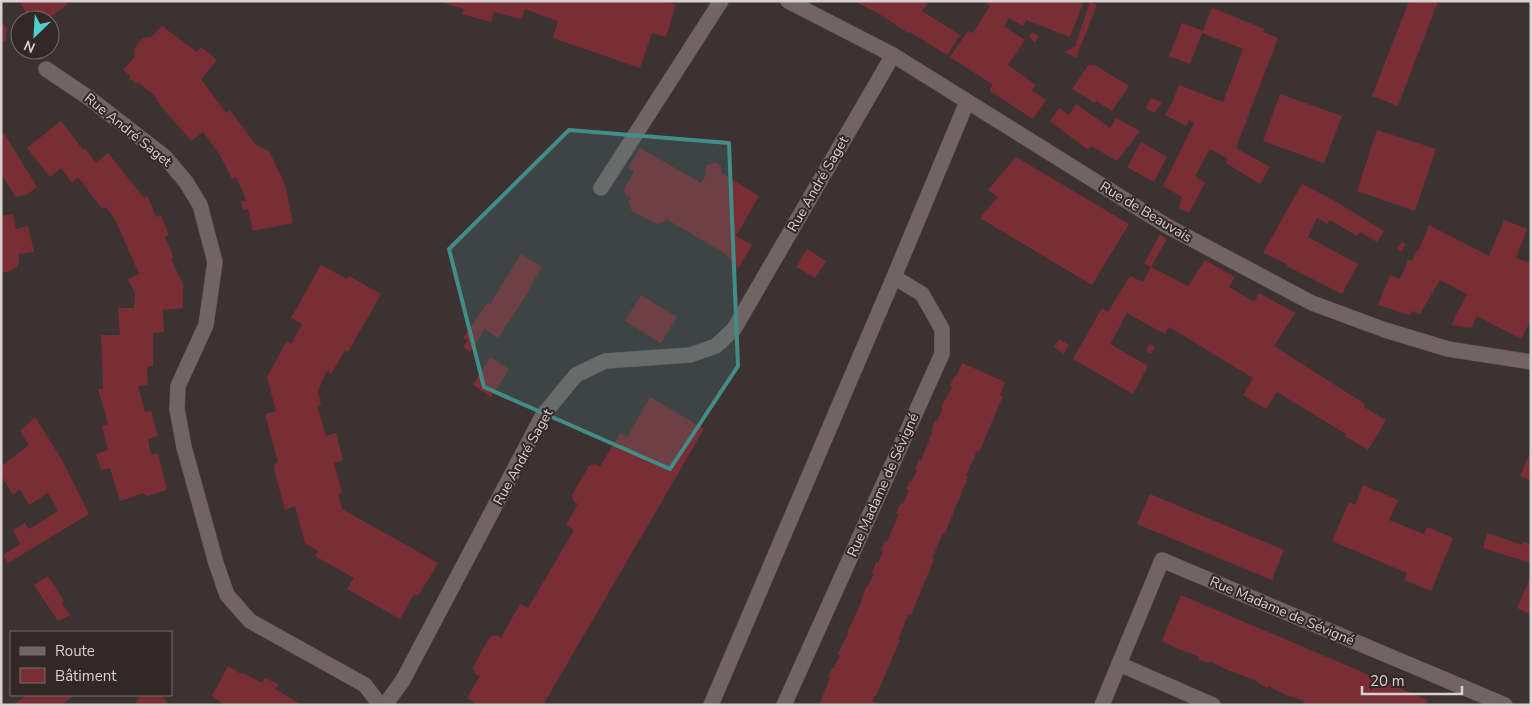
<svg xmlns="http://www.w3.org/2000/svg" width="1532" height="706" font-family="'Nunito Sans',sans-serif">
<rect width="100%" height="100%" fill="#3d3232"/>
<!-- building -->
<g fill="#792e36">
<path d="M19,1H70L63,8L46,20H31Z"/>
<path d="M438,1H666L676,5L666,37L652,33L640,68L553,38L558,21L525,9L521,19L494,12L491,22L462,14L464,9Z"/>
<path d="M854,1H929L922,11L960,35L947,55L910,32L908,33L881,15Z"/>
<path d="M983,1H1084L1070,37L1026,20L1023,26L1009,18L1004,26L1025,40L1008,65L1036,85L1032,90L1046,100L1033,119L990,91L992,84L950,57L968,31L973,33L990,6Z"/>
<path d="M1409,1H1438L1398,106L1372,96Z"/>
<path d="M1090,2L1097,5L1076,58L1065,52L1075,46Z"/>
<path d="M1212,8L1265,29L1263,32L1278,38L1236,148L1270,167L1260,184L1226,163L1228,159L1210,149L1195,176L1205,183L1189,213L1179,208L1182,197L1163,186L1194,123L1189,120L1186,126L1165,115L1169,108H1170L1179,85L1223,102L1243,49L1202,33L1190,64L1169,56L1182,23L1203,31Z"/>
<path d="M1,20L7,29L6,40L1,43Z"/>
<path d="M162,26L197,52L201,47L217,60L201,79L226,113L230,110L256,145L269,151L285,184L293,223L253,231L248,209L243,210L241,201H246L245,197L236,177L232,179L220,155L203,132L191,141L156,100L157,98L138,82L136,84L129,78L131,76L123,70L135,57L134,49L142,38L151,37Z"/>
<path d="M1032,32L1039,36L1035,42L1029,37Z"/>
<path d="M1089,64L1092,66L1093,64L1129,86L1112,111L1096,101L1095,103L1072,89Z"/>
<path d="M1280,94L1342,116L1324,163L1263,141Z"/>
<path d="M1151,98L1162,103L1154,113L1146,108Z"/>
<path d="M1076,104L1110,128L1116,118L1140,131L1117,161L1091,146L1088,150L1050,121L1059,108L1069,115Z"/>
<path d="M61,121L83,150L85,148L96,163L108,153L144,198L147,195L156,217L161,215L169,235L165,237L174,258L171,259L183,284V308L163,310L164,332L153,333V366L147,367L148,385L138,386L145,412L151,411L158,436L148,439L151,455L158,453L167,490L147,496L144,493L120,501L110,468L101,470L96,454L108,450L102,426L108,424L98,389H103L101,335H120L118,308H134L135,294L128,279L139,274L116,221L106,207L102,209L78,177L72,183L61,168L50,177L27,148Z"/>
<path d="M1377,130L1436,149L1415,211L1357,191Z"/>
<path d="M3,132L37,187L26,195L16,197L1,174V134Z"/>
<path d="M1141,142L1167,157L1154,182L1127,167Z"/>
<path d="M640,148L701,183L706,175L705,170L707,165L714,163H717L721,167L722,173L759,196L736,236L752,245L738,269L726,254L666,219L664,222L657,224L632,211L628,202L631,198L625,194L624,189L634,172L628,168Z"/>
<path d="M1016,157L1129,224L1092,285L980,218L998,197L988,190Z"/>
<path d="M1302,184L1333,200L1384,231L1377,242L1360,232L1357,236L1330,220L1327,224L1317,218L1308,237L1358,264L1342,294L1287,266V264L1263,253Z"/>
<path d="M13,214L16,229L28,226L34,252L19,254V262L17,267L12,269V271L1,273V216Z"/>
<path d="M1504,220L1527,229L1516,258L1531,263V320L1521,339L1477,316L1471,328L1451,325L1467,294L1440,280L1420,314L1413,311L1409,315L1378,305L1390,275L1400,279L1408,260L1412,261L1417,250L1418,252L1429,225L1489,256Z"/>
<path d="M1160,235L1167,239L1151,267L1144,263Z"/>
<path d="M1402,242L1406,244L1401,252L1397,248Z"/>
<path d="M807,249L826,261L815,278L796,267Z"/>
<path d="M521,254L542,267L530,287L531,288L498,338L485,329L470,352L463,347L468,340L463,338L488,302L490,304Z"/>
<path d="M1205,260L1235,277L1229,287L1254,302L1259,293L1295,313L1274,346L1365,404L1364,407L1386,420L1368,450L1345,436L1346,434L1277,392L1266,409L1243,395L1253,378L1169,327L1165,334L1127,313L1110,344L1148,366L1133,394L1073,359L1102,308L1108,312L1130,276L1143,282L1151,267L1188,286Z"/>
<path d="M321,265L347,279L349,276L381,294L348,352L345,350L331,374L326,371L318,392L321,405L317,406L326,436L336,433L343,460L334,463L342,493L338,494L342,509L438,563L418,596L414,594L400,619L347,589L354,578L315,556L318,551L305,543L295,506L285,510L274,469L275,464L278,462L265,414L276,411L267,377L287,341L291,344L302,324L291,318Z"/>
<path d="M641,295L677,317L661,343L625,321Z"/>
<path d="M1059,339L1069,345L1064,354L1054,347Z"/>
<path d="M1150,344L1155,347L1151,354L1146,351Z"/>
<path d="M490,357L509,369L491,397L473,385Z"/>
<path d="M962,363L1005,382L1000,395L1003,396L979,452L977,451L966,476L968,477L945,533H943L932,558L934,559L911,615H908L898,640H900L876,696H874L872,701L881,705H819L830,678L828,677L832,668H834L840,655L838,654L848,634L847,633L864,596L863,595L867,585L868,586L874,574L872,573L876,562L878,563L883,551L881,550L885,541L887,542L899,514L896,513L901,503L903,504L909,490L906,489L910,481H912L917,470L915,469L919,460H921L933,431H931L935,421H937L943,408L941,407L945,399H946L952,387L950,386L954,376L956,377Z"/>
<path d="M650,397L704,429L543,705H474L475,703L467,698L480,676L475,674L473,667L490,637L496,635L501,638L520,604L528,608L574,530L566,525L578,504L573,501L572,495L589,466L595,464L600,467L620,433L627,437Z"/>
<path d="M35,417L62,460L89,514L8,563L3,555L20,544L13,530L25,523L29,529L58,511L48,493L29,505L20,489L13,495L1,475V466L29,445L20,431Z"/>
<path d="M1531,451V481L1520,476Z"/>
<path d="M1363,485L1398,500L1389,520L1424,534L1427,527L1453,538L1431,591L1404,580L1407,573L1332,541L1349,502L1355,505Z"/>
<path d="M1150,494L1284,550L1272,580L1137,524Z"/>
<path d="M1487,533L1522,545L1523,542L1531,544V563L1483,548Z"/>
<path d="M48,576L64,601L62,603L70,615L58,621L34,585Z"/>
<path d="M1531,576V615L1517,608Z"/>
<path d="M1181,595L1428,700L1426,705H1308L1303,703L1304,701L1290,696V697L1268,686L1267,688L1258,683L1259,682L1231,671V672L1210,661L1209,663L1198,659L1199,657L1188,652L1187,653L1162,641Z"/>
<path d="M228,666L241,674L243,673L262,683L265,678L278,684L275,689L302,705H225L212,696Z"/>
<path d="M27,695H74L62,705H13Z"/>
<path d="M142,695H161L169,705H134Z"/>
</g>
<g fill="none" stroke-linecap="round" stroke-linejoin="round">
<!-- street casing -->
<g stroke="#5a5051" stroke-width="16">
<g id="street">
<path d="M46,69L89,98L165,157L186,182L200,205L215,262L206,325L178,386L177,409L184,447L216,563L227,595L250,621L365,685L380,705"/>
<path d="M601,188L721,1"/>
<path d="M1119,664L1213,705"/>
<path d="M385,705L403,680L543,415L576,375L605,361L690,355L716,346L734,329L893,55"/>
<path d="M711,705L894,277"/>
<path d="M784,705L942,354V329L922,294L894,277L967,102"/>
<path d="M1102,705L1162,560L1505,705"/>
</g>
</g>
<!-- secondary casing -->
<g stroke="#5a5051" stroke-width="16">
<path id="secondary" d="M788,1L893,55L1167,226L1312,303L1385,330L1448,349L1531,362"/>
</g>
<!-- street -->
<use href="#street" stroke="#716464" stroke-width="15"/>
<!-- secondary -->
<use href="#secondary" stroke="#716464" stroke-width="15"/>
</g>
<!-- marked area -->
<path fill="#428d87" fill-opacity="0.2" stroke="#428d87" stroke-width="4" stroke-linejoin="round" d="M569,130L729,143L738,366L670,469L484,387L449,249Z"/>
<g text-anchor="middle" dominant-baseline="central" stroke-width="4" stroke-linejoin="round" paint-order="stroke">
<!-- street labels -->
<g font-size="14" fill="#d9d2d2" stroke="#332828">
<text transform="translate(128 130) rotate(39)">Rue André Saget</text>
<text transform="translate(818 184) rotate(-60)">Rue André Saget</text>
<text transform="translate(1146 212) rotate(31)">Rue de Beauvais</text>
<text transform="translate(523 457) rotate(-61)">Rue André Saget</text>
<text transform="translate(883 485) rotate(-66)">Rue Madame de Sévigné</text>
<text transform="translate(1282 611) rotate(23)">Rue Madame de Sévigné</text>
</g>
</g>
<!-- border -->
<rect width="1532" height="706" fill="none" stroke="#d9d2d2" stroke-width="5"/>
<!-- legend -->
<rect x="10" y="631" width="162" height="65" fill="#332828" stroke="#756c6c"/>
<rect x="20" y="647" width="25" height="8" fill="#716464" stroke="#756c6c"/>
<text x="55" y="656" font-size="15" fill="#d9d2d2">Route</text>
<rect x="20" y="668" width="25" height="15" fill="#792e36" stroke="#756c6c"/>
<text x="55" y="681" font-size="15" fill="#d9d2d2">Bâtiment</text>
<!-- north arrow -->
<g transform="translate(35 35) rotate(205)"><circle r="24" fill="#332828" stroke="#756c6c"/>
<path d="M0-4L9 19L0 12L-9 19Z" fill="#52cdcf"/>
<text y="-8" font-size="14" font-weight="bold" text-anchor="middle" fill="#d9d2d2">N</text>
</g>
<!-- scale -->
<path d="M1362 686v8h100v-8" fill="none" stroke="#d9d2d2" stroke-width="2.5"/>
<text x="1370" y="686" font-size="15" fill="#d9d2d2" stroke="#332828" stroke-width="4" paint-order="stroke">20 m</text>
</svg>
